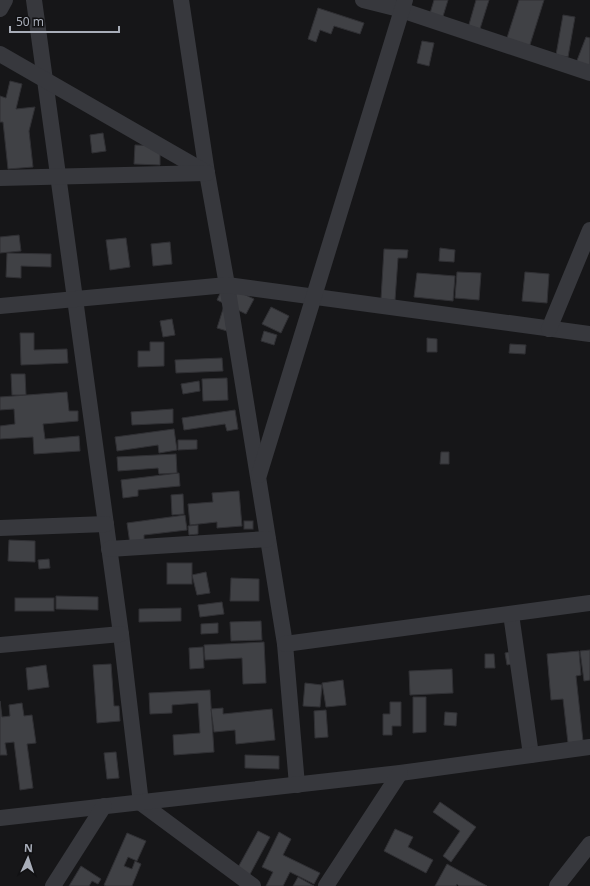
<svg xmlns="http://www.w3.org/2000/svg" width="590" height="886" font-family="'Noto Sans',sans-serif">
<rect width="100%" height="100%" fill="#161618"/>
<!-- building -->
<g fill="#404145" stroke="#303034">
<path d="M434,0H448L441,23L428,20Z"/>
<path d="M476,0H489L479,32L468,28Z"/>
<path d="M519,0H544L528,51L505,44Z"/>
<path d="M318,8L364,23L360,34L334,26L331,34L320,30L316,42L308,39Z"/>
<path d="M563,15L575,17L568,57L556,55Z"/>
<path d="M586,37L590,38V68L576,63Z"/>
<path d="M422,41L434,43L429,66L417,63Z"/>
<path d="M10,81L22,84L16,109L35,107L29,131L33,167L8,169L3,122H0V96L6,98Z"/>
<path d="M103,133L106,151L92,153L90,135Z"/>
<path d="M135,145L160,146V165L134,164Z"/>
<path d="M19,235L21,251L0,253V237Z"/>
<path d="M126,238L130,267L110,270L106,240Z"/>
<path d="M170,242L172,264L153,266L151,244Z"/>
<path d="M440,248L455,250L454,262L439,261Z"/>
<path d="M384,249L408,250L407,258H398L395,300L381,299Z"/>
<path d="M7,253L51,254V267L21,266V278L6,277Z"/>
<path d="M457,272L481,273L479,300L455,298Z"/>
<path d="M525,272L549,274L547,303L522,301Z"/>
<path d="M417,273L455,276L453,301L414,297Z"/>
<path d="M224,285L254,299L246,314L217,300Z"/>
<path d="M224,306L227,331L217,328Z"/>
<path d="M271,307L289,316L281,333L262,324Z"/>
<path d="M172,319L175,335L163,337L160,321Z"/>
<path d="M264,331L277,335L274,345L261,341Z"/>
<path d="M20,333H34V350L67,349L68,363L21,365Z"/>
<path d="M427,338L437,339V352H427Z"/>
<path d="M150,342H164V366L138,367V351H150Z"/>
<path d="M510,344L526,345L525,354L509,353Z"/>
<path d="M222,358L223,371L176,373L175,360Z"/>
<path d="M11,374H25L26,395H12Z"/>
<path d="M227,378L228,400L203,401L202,379Z"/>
<path d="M199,381L200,391L183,394L181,384Z"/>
<path d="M67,392L69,411H78V421L43,424L45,439L79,436L80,451L34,454L33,437L0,439V426L15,424L14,409L0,410V397Z"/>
<path d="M173,409V423L132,425L131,412Z"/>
<path d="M235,410L238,429L227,431L225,424L184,430L182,418Z"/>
<path d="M174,429L177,450L159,453L158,445L117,451L115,437Z"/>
<path d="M178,440H197V449L178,450Z"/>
<path d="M441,452H449V464H440Z"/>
<path d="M176,454L177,473L159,474L158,468L118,471L117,457Z"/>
<path d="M179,473L180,486L138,490V496L123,498L121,480Z"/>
<path d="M239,491L242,526L217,528V522L190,525L188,504L213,502L212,493Z"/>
<path d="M183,494L184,514L172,515L171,495Z"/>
<path d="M185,515L187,530L144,535V542L130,544L127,523Z"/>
<rect x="244" y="521" width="9" height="8"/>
<path d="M198,525V534L189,535L188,526Z"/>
<path d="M9,540L35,541V562L8,561Z"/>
<path d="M49,559L50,568L39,569L38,560Z"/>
<rect x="167" y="563" width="25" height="21"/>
<path d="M206,572L210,593L197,595L192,575Z"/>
<path d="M231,578L259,579V601H230Z"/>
<path d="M56,596L98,597V610L56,609Z"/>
<rect x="15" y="598" width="39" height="13"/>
<path d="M222,602L224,614L200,617L198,605Z"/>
<path d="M181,608V621L139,622V609Z"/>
<path d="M261,621L262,640L231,641L230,622Z"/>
<path d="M218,623V633L201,634V624Z"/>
<path d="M264,642L266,683L243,684L242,658L205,660L204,645Z"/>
<path d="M203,647L204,668L190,669L189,648Z"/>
<path d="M590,650V680L584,681L580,651Z"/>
<path d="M515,651L516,663L507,665L505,653Z"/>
<path d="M579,651L581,675L576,676L583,741L568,743L563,699L551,700L547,654Z"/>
<path d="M485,654H494L495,668H485Z"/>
<path d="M111,664L114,706H119L120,721L97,723L93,665Z"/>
<path d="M46,665L49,687L28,690L26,668Z"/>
<path d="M452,669L453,693L410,695L409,671Z"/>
<path d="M343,680L346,705L326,707L322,683Z"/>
<path d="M305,683L322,685L320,707L303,706Z"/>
<path d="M210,690L214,752L174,755L173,735L200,733L198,703L172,705V713L150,714L149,693Z"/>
<path d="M413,697H426V732L413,733Z"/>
<path d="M0,701L2,717L10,716L9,705L22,703L24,716L32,715L36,743L27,744L33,788L20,790L14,742L5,743L7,755H0Z"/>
<path d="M390,702H401V726H392V735H383V714H390Z"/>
<path d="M223,708V714L272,709L275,740L236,744L235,730L214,732L211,709Z"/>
<path d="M326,710L328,737L315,738L314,711Z"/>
<path d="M445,712L457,713L456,726L444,725Z"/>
<path d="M116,752L119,778L107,779L104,753Z"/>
<path d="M245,755L279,756V769L245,768Z"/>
<path d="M440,802L476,827L451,862L443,856L460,831L433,812Z"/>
<path d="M395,829L413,837L408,847L433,860L426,873L384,851Z"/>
<path d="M258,831L270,837L248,878L236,871Z"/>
<path d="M279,832L291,839L283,855L320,873L314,884L290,872L283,886H266L273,872L262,867Z"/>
<path d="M127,833L146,841L137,861L128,857L124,866L132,869L135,861L141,864L132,886H106L104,885Z"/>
<path d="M447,864L487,886H459L457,884L456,886H435Z"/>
<path d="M81,866L101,879L98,884L92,881L89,886H69Z"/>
<path d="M298,877L314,886H293Z"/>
</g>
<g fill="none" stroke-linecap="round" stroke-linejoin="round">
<!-- minor -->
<g stroke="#37383d" stroke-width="16">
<path d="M34,0L121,634L141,803L253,886"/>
<path d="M181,0L207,173L227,285L285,644L297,785"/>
<path d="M363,0L395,8L590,73"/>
<path d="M0,9L5,0"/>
<path d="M0,54L207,173"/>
<path d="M0,178L207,173"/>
<path d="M0,306L227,285L590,334"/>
<path d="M549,329L590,230"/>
<path d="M259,475L405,0"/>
<path d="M0,528L106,524"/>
<path d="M109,549L268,539"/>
<path d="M511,614L531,755"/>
<path d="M285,644L590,603"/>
<path d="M0,645L121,634"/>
<path d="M0,818L400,773L590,747"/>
<path d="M53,886L104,806"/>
<path d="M326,886L400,773"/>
<path d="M557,886L590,844"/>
</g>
</g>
<!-- north arrow -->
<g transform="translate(28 858) rotate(3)" stroke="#111113" stroke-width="3" paint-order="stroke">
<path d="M0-3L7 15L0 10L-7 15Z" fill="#a8adb8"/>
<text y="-6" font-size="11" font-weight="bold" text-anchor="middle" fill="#a8adb8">N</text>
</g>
<!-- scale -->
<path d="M10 26v6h109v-6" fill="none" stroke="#a8adb8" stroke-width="2"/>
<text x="16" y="26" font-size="12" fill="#a8adb8" stroke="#111113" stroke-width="3" paint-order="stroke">50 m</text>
</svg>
